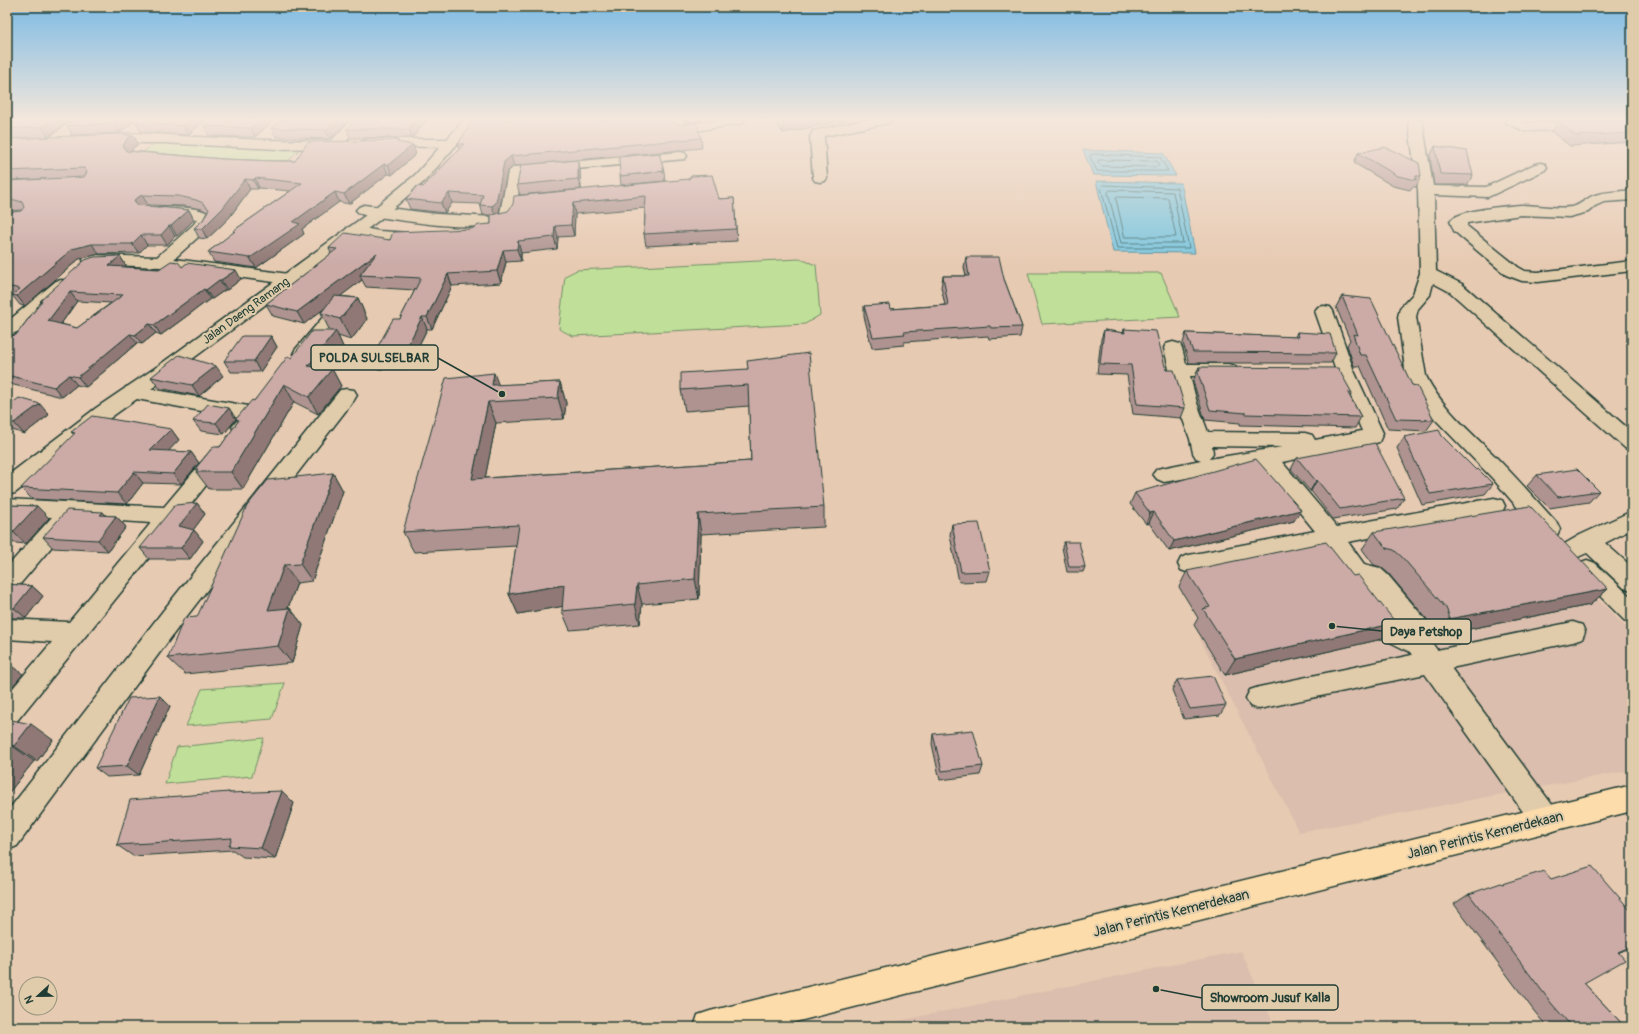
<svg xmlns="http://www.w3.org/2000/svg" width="1639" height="1034" font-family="Pangolin,sans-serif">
<rect width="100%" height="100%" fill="#e7cab2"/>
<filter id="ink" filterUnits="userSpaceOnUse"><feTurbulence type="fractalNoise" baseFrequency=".025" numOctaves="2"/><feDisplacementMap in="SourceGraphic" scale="8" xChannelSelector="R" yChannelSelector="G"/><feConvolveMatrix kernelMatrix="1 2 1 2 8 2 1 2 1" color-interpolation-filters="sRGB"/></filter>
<g filter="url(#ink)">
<!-- built -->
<g fill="#dbbead">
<path d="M1550,553L1632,633V770L1299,832L1200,639Z"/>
<path d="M1241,951L1275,1027H868Z"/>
</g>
<!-- green -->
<g fill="#c0e099" stroke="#708e66">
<path d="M159,140L301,148L288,161L281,163L141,154Z"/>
<path d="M800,259L816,265L820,315L805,324L573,336L559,329L565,276L577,270Z"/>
<path d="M1028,273H1161L1180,317L1042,324Z"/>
<path d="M285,683L272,719L186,726L202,689Z"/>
<path d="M264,738L252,776L165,784L177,747Z"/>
</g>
<!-- water -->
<g fill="#7ec6de" stroke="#588f9a">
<path d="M1083,150L1163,153L1176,176L1093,175Z"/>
<path d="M1096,181L1181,183L1195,253L1113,252Z"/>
</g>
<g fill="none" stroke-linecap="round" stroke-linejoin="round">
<!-- shore -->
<g stroke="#457478" stroke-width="1">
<path d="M1092,154L1160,157L1168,171H1097L1090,157Z"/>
<path d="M1099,160L1157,161L1159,165L1157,167L1101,166L1098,162Z"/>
<path d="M1103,185L1177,188L1189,248H1117L1101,188Z"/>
<path d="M1110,190L1173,192L1183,243H1121L1108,193Z"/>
<path d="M1116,197L1168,198L1176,237H1125Z"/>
</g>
<!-- minor casing -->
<g stroke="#1f3d34" stroke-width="3">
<g id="minor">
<path d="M73,120H89L57,145L52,146L47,145L45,142L47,139Z"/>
<path d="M351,120H365L341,147L336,148L277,149L163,143H105L100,142L98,139L100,136C122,131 157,134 179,136C230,138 281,142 332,140Z"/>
<path d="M669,120H683L684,125L713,120H745L743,123L738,124L683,133L673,130Z"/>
<path d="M863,120H891L889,123L824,136L827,178L825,181L820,182L815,181L813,178L810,137L813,131Z"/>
<path d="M1408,120H1422L1433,186L1486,187L1535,164L1540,163L1545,164L1547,167L1545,170L1488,197L1434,195L1436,271L1462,284L1632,432V450L1625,448L1450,292L1433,283L1430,295L1418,309L1416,317L1426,376C1441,407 1470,431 1494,455C1516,477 1536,500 1557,523L1560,529L1557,535L1549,537L1541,535L1493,479L1434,418L1413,388L1406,376L1398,317L1400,308L1413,294L1420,273L1418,190Z"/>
<path d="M1504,120H1522L1527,123L1632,121V129L1525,131L1506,123Z"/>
<path d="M369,139H450L455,140L457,143L455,146L450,147L364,146L362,143L364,140Z"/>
<path d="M680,152L685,153L687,156L685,159L522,174L518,196L544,193L549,195L552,198L549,201L516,206L515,215L510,222C467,233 408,221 364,215L359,213L356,210L359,207L364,205L437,214L495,217L498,216L500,213L508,172L514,167Z"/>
<path d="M1632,190V200L1604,202L1595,206L1588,212L1569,217L1521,215L1467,223V226L1518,267L1525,271L1538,272L1632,261V271L1538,282L1522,281L1506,275L1454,231L1450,221C1458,210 1507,206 1521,205C1537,205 1555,209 1571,207C1580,206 1586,198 1595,195C1606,191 1620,192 1632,190Z"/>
<path d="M160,207C175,208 204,205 213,218L207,229L174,259L289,274L295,275L297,279L295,283L289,284L161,267L85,264L83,260L85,256L91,255L157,257L194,224L197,219L155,215L152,212L155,209Z"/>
<path d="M353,226L379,231L427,234L429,237L427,240C402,247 372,240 347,234L345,231L347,228Z"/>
<path d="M62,280L68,281L71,285L68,289C51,304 29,330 7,336V322L56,281Z"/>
<path d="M1324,306L1330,307L1333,311L1354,371L1383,433L1379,442L1372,444L1282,462L1337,527L1494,498L1502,500L1505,506L1502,512L1494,514L1348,542L1364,564L1380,568L1388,575L1430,625L1433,632L1432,643L1437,650L1573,622L1582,625L1585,632L1582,639L1573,642L1451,668L1556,810L1560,820L1556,830L1546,834L1536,830L1425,674L1259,709L1250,706L1246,698L1250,690L1259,687L1412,655L1410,652L1390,642L1349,592L1345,585V573L1326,547L1189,573L1181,570L1178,564L1181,558L1189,555L1315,531L1261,465L1164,482L1157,479L1153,474L1157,469L1201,460L1196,458L1193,453L1190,439L1177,403L1164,348L1166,344L1173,342L1180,344L1182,348L1186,364H1228L1235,366L1237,370L1235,374L1228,376H1190L1197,403L1208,432L1305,433L1312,435L1315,440L1362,431L1336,371L1315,311L1318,307ZM1212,446L1282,447L1209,459L1213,453Z"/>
<path d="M329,316L335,317L338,321L335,325L309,358L302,360L295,358L293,354L295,350L323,317Z"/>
<path d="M133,386L254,407L261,409L264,414C257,425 249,436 235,432L232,427L239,418L126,397L123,392L126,387Z"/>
<path d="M347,389L354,390L357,395L354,400L183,621L17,846L7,850V812L166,607L340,390Z"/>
<path d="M219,448L226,450L229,455L226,460L177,522L169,524L171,528L168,534L16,722L7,726V695L52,642L7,639V619L69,622L151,523L76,518L15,590L7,592V567L52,517L7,515V499L164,507L212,450Z"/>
<path d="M1632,511V529L1605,543L1632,567V590L1624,588L1587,553L1569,561L1561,558L1558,552L1561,546L1580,535Z"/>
<path d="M1587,560L1595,563L1632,598V623L1624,620L1579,575L1575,569L1579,563Z"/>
</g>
</g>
<!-- secondary casing -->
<g stroke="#1f3d34" stroke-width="3">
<path id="secondary" d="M464,120H478L425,181L378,221L172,374L110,418L15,493L7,495V476L96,408L158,366L366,215L415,175Z"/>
</g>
<!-- trunk casing -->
<g stroke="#1f3d34" stroke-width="3">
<path id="trunk" d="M1632,785V811L775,1027H694L698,1015L710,1011Z"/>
</g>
<!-- minor -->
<use href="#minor" fill="#e0cbaa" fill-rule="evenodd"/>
<!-- secondary -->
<use href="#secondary" fill="#e0cbaa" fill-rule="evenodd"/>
<!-- trunk -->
<use href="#trunk" fill="#fddcac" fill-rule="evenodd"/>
</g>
<!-- wall -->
<g fill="#af9390" stroke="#1f3d34" fill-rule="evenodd">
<path d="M7,120H71L48,137L9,139L133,135L138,144L133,148L131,151L223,159L275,161H295L400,143L416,154L392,175L388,174L349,204L339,202L302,229L304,234L256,268L214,262L208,252L234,232L233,231L290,191L259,188L258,189H250L229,218L207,239L199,238L194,228L203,220L207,212L202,209L184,206L148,205L146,206L189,210L194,220L177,236H175L167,245H147L139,253L99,254L79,259L25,306L20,305L12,295L7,294V213L21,211L22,210L7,211V181L46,179L7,180Z"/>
<path d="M136,120L119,133L73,135L67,126Z"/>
<path d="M206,120L188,135L141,132L136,123Z"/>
<path d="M274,120L255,137L209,136L204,126Z"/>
<path d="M349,120L330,139L276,137L271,128Z"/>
<path d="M427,120L412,138H350L347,129Z"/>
<path d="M773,120H848L783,133Z"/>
<path d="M1536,120H1609L1538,121Z"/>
<path d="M1632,121V142L1570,146L1552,132L1558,122Z"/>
<path d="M671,122L701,138L702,148L514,166L507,172L499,212L497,214L689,179L719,199L734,198L737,241L646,246L644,234L645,208L575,214L574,236L558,237L557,249L521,253V261L506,262L501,283L452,286L432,329H427L407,369H378L372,357L400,319L415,290L366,287L362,280L340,296L358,298L367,319L351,340L338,336L344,349L329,369H332L341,386L318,414L294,402L243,489H209L196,472L197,471L195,469L220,447L238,422L236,419L224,434L201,431L193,421L229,408L236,419L254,401L291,358L330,331L321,313L323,309L304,324L273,316L266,304L331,254L329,248L471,229L491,224V215H483L480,204L452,203L445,213L410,209L406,199L423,187L459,149L458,144Z"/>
<path d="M1435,146L1473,175L1467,185H1434L1430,156Z"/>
<path d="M1358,153L1421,176L1416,187H1412L1410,190L1393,186L1354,163Z"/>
<path d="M578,160L580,170L581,189L520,195L517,185Z"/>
<path d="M664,171L665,181L621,185L620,176Z"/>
<path d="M120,256L126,266L125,267L159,269L182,267L241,279L227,290H225L212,299H210L161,335L156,333L142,344L137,343L86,387L77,385L62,397L10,384H7V336L16,335L41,302L40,301ZM77,301L111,303L77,328L61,324Z"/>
<path d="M966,257L1004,279L1022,327L1020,337L989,339L988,336L904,342V345L872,348L864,316V306L891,309L945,305L941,287L943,276H966L964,267Z"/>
<path d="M1342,296L1412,385L1434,420L1426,431L1388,429L1360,366H1354L1347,345L1350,340L1336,307Z"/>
<path d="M1124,329L1166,370L1185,408L1181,418L1133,414L1127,375L1097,374L1101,339L1104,330L1123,333Z"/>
<path d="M1297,332L1336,353L1331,363H1189L1183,343L1186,333L1295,337Z"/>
<path d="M271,336L277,347L260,372H231L224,361Z"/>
<path d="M1199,367L1352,393L1350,396L1361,417L1355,428L1240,425V423L1205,420L1193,381Z"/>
<path d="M748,369L824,507V527L701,534L699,599L642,604L640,624L570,630L562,611L563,606L518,614L509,594L516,546L414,552L403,532L499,385L560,382L566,403L564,419L496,423L485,478L751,461L749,406L685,411L681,390Z"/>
<path d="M223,376L199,396L159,388L151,377Z"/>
<path d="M7,407L49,415L24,434L7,428Z"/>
<path d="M171,429L179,440L168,451L191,452L199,463L181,484L143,483L127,504L32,499L21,488L74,435L71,432Z"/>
<path d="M1442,436L1476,470L1493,484L1485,494L1422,505L1397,448L1404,437Z"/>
<path d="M1297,458L1404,498L1397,509L1333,519L1311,491H1310L1291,469Z"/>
<path d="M333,473L343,491L312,581L297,583L288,608H290L303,625L292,663L185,674L168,658L197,617Z"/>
<path d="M1537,475L1599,491L1589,502L1549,508L1527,486Z"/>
<path d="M1135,493L1294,521L1169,551L1149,523L1146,524L1130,504Z"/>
<path d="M197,503L205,514L193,530H194L203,541L190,559H149L140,548Z"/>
<path d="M7,505L37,506L49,518L26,544L7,542Z"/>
<path d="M103,512L106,516H116L126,527L108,551L53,548L43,537Z"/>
<path d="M952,524L990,571L987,581L959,582L950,535Z"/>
<path d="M1374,532L1608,589L1590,605L1434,636V631L1431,624L1389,574L1381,567L1374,565L1362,549Z"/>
<path d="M1064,542L1085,567L1083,572H1067L1062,547Z"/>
<path d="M1187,571L1396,623L1382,639L1225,675L1194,625L1198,618L1179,587Z"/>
<path d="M7,584L32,586L43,596L26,618H7Z"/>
<path d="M1177,680L1226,705L1220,715L1184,719L1172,690Z"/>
<path d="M170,706L139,775L107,777L95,768Z"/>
<path d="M7,719L53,740L37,761H34L7,795Z"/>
<path d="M933,734L983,766L980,775L940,780L932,744Z"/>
<path d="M229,792L230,793L294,803L275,859L243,857L233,850L133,856L117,845Z"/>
<path d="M1551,879L1632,947L1618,953L1584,983L1625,1027H1547L1534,1011L1454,904L1469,894Z"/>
</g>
<!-- shaded-wall -->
<g fill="#8f7875" stroke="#1f3d34">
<path d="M52,120H71L48,137L42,127Z"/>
<path d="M118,120H136L119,133L114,123Z"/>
<path d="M190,120H206L188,135L183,126Z"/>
<path d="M260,120H274L255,137L251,128Z"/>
<path d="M336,120H349L330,139L326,130Z"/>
<path d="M416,120H427L412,138L409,129Z"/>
<path d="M685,120H703L685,123Z"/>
<path d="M800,120H848L783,133V123Z"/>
<path d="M7,134L10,138L7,140Z"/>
<path d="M133,135L138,144L133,148L129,155L123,146L127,139Z"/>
<path d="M413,145L416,154L392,175L388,165Z"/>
<path d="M511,156L514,166L507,172L499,212L495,215L492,206L504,162Z"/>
<path d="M578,160L580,170L581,189L578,179Z"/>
<path d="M384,164L388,174L349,204L344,194Z"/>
<path d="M255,178L259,188L258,189L253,180Z"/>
<path d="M245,179L250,189L229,218L207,239L202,229Z"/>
<path d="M335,192L339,202L302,229L304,234L256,268L250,258L293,222Z"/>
<path d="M449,193L452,203L445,213L441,203Z"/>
<path d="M142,195L148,205L140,210L134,200Z"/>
<path d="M573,203L575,214L574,236L571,225Z"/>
<path d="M189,210L194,220L177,236L171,226Z"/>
<path d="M169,226L175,236L167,245L161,235Z"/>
<path d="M555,226L558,237L557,249L554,237Z"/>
<path d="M141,235L147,245L139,253L132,244Z"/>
<path d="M518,241L521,253V261L517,249Z"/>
<path d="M92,244L99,254L79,259L25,306L17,296L72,249Z"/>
<path d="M503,250L506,262L501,283L497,271Z"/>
<path d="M377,253L360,275L362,280L304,324L297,312Z"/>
<path d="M120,256L126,266L116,276L109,266Z"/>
<path d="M236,270L241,279L227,290L221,280Z"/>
<path d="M448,274L452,286L432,329L427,317Z"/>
<path d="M219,280L225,290L212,299L206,290Z"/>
<path d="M204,289L210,299L161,335L154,325Z"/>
<path d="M70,292L77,301L56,331L48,321Z"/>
<path d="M358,298L367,319L351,340L340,319Z"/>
<path d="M422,317L427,329L407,369L402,357Z"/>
<path d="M149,324L156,333L142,344L135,335Z"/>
<path d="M336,331L344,349L317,383L308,366Z"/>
<path d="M130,334L137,343L86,387L78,377Z"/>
<path d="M271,336L277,347L260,372L254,361Z"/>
<path d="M216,366L223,376L199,396L192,385Z"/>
<path d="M332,369L341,386L318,414L309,397Z"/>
<path d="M494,373L502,394L492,385Z"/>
<path d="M69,375L77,385L62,397L54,387Z"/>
<path d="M560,382L566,403L564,419L558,398Z"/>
<path d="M284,384L294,402L243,489L231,472Z"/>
<path d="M488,402L496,423L481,499L472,479Z"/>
<path d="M40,404L49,415L24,434L14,423Z"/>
<path d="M229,408L236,419L224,434L216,423Z"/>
<path d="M171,429L179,440L159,461L150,450Z"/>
<path d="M191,452L199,463L181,484L173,474Z"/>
<path d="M134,472L143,483L127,504L117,493Z"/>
<path d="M333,473L343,491L312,581L300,564Z"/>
<path d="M1317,480L1311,491H1310L1316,481Z"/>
<path d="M197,503L205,514L188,537L179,526Z"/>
<path d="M37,506L49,518L26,544L13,532Z"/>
<path d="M1301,510L1294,521L1169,551L1174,541Z"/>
<path d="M103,512L112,522L116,516L126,527L108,551L98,540L100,515Z"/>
<path d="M1154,512L1149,523L1146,524L1150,513Z"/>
<path d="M698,514L701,534L699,599L695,579Z"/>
<path d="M194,530L203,541L190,559L181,548Z"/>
<path d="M284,565L297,583L281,627L268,610Z"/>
<path d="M564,585L571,605L518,614L509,594Z"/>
<path d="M637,585L642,604L640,624L635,604Z"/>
<path d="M32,586L43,596L26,618L14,608Z"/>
<path d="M1608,589L1590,605L1434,636L1449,619Z"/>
<path d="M290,608L303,625L292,663L278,646Z"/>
<path d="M1396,623L1382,639L1225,675L1235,659Z"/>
<path d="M10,665L23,674L7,693V668Z"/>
<path d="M160,696L170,706L139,775L127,766Z"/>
<path d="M31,724L53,740L37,761L14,746Z"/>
<path d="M11,745L34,761L7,795V750Z"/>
<path d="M282,791L294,803L275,859L261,848Z"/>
</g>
<!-- building -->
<g fill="#ccaba7" stroke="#1f3d34" fill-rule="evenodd">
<path d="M7,120H52L42,127L7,129Z"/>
<path d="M74,120H118L114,123L67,126Z"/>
<path d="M139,120H190L183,126L136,123Z"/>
<path d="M211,120H260L251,128L204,126Z"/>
<path d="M280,120H336L326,130L271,128Z"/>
<path d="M355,120H416L409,129H347Z"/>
<path d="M473,120H671V122L682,125L696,123L701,138L511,156L504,162L496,203L492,206L480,205L483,195L449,193L441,203L406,199L417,186L423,187L464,144H458Z"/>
<path d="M780,120H800L783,123Z"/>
<path d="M1632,121V133L1576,136L1558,122Z"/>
<path d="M118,134L133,135L127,139L123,146L126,151L223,159L275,161H295L308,142L399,140L397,142L413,145L388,165L384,164L344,194L335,192L293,222L300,224L250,258L208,252L235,231H233L302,183L255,178L253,180L245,179L223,208L202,229L194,228L203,220L209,209L203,203L196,200L178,196L142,195L134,200L137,205L189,210L171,226H169L161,235H141L132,244H92L72,249L17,296L12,295L20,289L7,286V213L21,211L24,207L22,202L15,200L7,201V181L84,177L87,172L84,168L7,171V139Z"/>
<path d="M1435,146L1467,151L1473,175L1440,174Z"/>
<path d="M1385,147L1419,163L1421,176H1416V180L1398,176L1358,153Z"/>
<path d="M659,153L664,171L620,176L619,157Z"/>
<path d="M578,160V179L517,185L521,165Z"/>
<path d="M712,175L719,199L734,198L736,229L644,234L646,196L573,203L571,225L555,226L554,237L518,241L517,249L503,250L497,271L448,274L427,317H422L402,357H372L393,319H400L421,278L360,275L377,253L297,312L266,304L337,249L329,248L345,233L390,240L393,232L471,229L479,225L491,224V215L508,211L513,204L514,196L689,179L691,176Z"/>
<path d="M120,256L109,266L159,269L171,261L178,262L182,267L187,263L236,270L221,280H219L206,290L204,289L154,325L149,324L135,335L130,334L78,377L69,375L54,387L7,375V336L16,335L42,301H40L85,260L94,257ZM70,292L123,295L77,328L48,321Z"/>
<path d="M966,257H999L1004,279L1022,327L991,328L990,326L904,332L905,334L873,337L864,306L890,304L891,309L948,305L943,276H969Z"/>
<path d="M334,296L358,298L340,319L321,313Z"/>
<path d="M1342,296L1371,299L1412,385L1417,386L1434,420L1396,419L1366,355H1360L1353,334L1358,335Z"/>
<path d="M1124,329L1156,331L1166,370H1174L1185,408L1137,404L1131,365L1100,364L1104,330L1125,333Z"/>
<path d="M312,331H336L308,366L332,369L309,397L284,384L231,472H196L198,469H195L213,447H220L239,420L236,419L252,400L254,401L288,356L291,358Z"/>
<path d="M1297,332L1330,334L1336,353L1193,352L1186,333L1299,337Z"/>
<path d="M242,336H271L254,361H224Z"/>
<path d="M809,353L824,507L698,514L695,579L637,585L635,604L562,611L564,585L509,594L519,525L403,532L446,378L494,373L492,385L560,382L558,398L488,402L472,479L751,461L748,385L681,390V373L748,369L747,361Z"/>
<path d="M179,355L216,366L192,385L151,377Z"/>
<path d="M1199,367L1338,368L1352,393H1348L1361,417L1245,414L1246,413L1210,410L1197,370H1200Z"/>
<path d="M19,398L40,404L14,423L7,421V407Z"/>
<path d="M208,404L229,408L216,423L193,421Z"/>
<path d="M92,416L171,429L150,450L191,452L173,474L134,472L117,493L21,488L75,433L71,432Z"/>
<path d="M1439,430L1442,436L1476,470L1478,469L1493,484L1430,494L1404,437Z"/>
<path d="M1375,443L1404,498L1340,509L1317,480L1316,481L1297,458Z"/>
<path d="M1256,459L1301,510L1174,541L1154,512L1150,513L1135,493Z"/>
<path d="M1577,469L1599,491L1558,497L1537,475Z"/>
<path d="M333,473L300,564L284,565L268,610L290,608L278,646L168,658L184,618L197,617L247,506L268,480Z"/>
<path d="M197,503L179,526L194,530L181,548H140L175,505Z"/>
<path d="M7,505L37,506L13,532L7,531Z"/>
<path d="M1530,506L1608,589L1449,619V615L1446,608L1402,557L1394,550L1386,548L1374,532Z"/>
<path d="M67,510L103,512L100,515L116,516L98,540L43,537Z"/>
<path d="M979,523L990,571L961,572L952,524Z"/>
<path d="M1064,542H1079L1085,567H1069Z"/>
<path d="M1326,542L1353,576L1358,575L1396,623L1235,659L1203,609L1210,607L1187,571Z"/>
<path d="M7,584L32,586L14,608H7Z"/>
<path d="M7,664L10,665L7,668Z"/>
<path d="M1213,676L1226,705L1190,709L1177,680Z"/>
<path d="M160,696L127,766L95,768L129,698Z"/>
<path d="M7,719L31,724L14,746L11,745L7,750Z"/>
<path d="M973,730L983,766L942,771L933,734Z"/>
<path d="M282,791L261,848L229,846L232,838L117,845L130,800L229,792V793Z"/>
<path d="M1592,866L1632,912V946L1618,952L1625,960L1584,983L1625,1027H1572L1552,1004L1469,894L1501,883L1502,884L1544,871L1551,879Z"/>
</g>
</g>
<!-- sky -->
<linearGradient id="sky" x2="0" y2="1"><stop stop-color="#7dbbe4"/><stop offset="0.45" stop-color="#f4e7dc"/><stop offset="1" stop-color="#f4e7dc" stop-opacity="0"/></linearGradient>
<rect width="1639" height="265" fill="url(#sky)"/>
<g text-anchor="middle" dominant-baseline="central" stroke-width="4" stroke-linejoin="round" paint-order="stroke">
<!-- street labels -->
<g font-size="12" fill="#1f3d34" stroke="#e0cbaa">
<text transform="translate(246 311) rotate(-36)">Jalan Daeng Ramang</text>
</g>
<!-- near-street labels -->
<g font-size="14" fill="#1f3d34" stroke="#e0cbaa">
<text transform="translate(1485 835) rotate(-14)">Jalan Perintis Kemerdekaan</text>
<text transform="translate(1171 913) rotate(-14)">Jalan Perintis Kemerdekaan</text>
</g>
</g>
<!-- callouts -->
<path fill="none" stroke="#1f3d34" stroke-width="1.5" d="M502 394L438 358M1332 626L1382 631M1156 989L1202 998"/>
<g fill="#1f3d34" stroke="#e0cbaa" stroke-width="1.5">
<circle cx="502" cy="394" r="4"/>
<circle cx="1332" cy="626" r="4"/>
<circle cx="1156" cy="989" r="4"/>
</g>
<g fill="#e0cbaa" stroke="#1f3d34" stroke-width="1.5">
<rect x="311" y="345" width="127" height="25" rx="4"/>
<rect x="1382" y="619" width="89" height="25" rx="4"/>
<rect x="1202" y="985" width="136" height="25" rx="4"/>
</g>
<g font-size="13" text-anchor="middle" font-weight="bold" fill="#1f3d34">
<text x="374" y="362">POLDA SULSELBAR</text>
<text x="1426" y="636">Daya Petshop</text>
<text x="1270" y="1002">Showroom Jusuf Kalla</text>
</g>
<!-- margin -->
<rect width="1639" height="1034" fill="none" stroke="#e0cbaa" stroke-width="24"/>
<rect x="12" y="12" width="1615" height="1010" fill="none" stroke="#1f3d34" stroke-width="1.5" filter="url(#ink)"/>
<!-- north arrow -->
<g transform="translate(38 996) rotate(248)"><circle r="19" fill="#e0cbaa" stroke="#93927b"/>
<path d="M0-3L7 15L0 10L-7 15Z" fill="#1f3d34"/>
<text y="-6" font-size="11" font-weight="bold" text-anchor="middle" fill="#1f3d34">N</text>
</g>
</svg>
